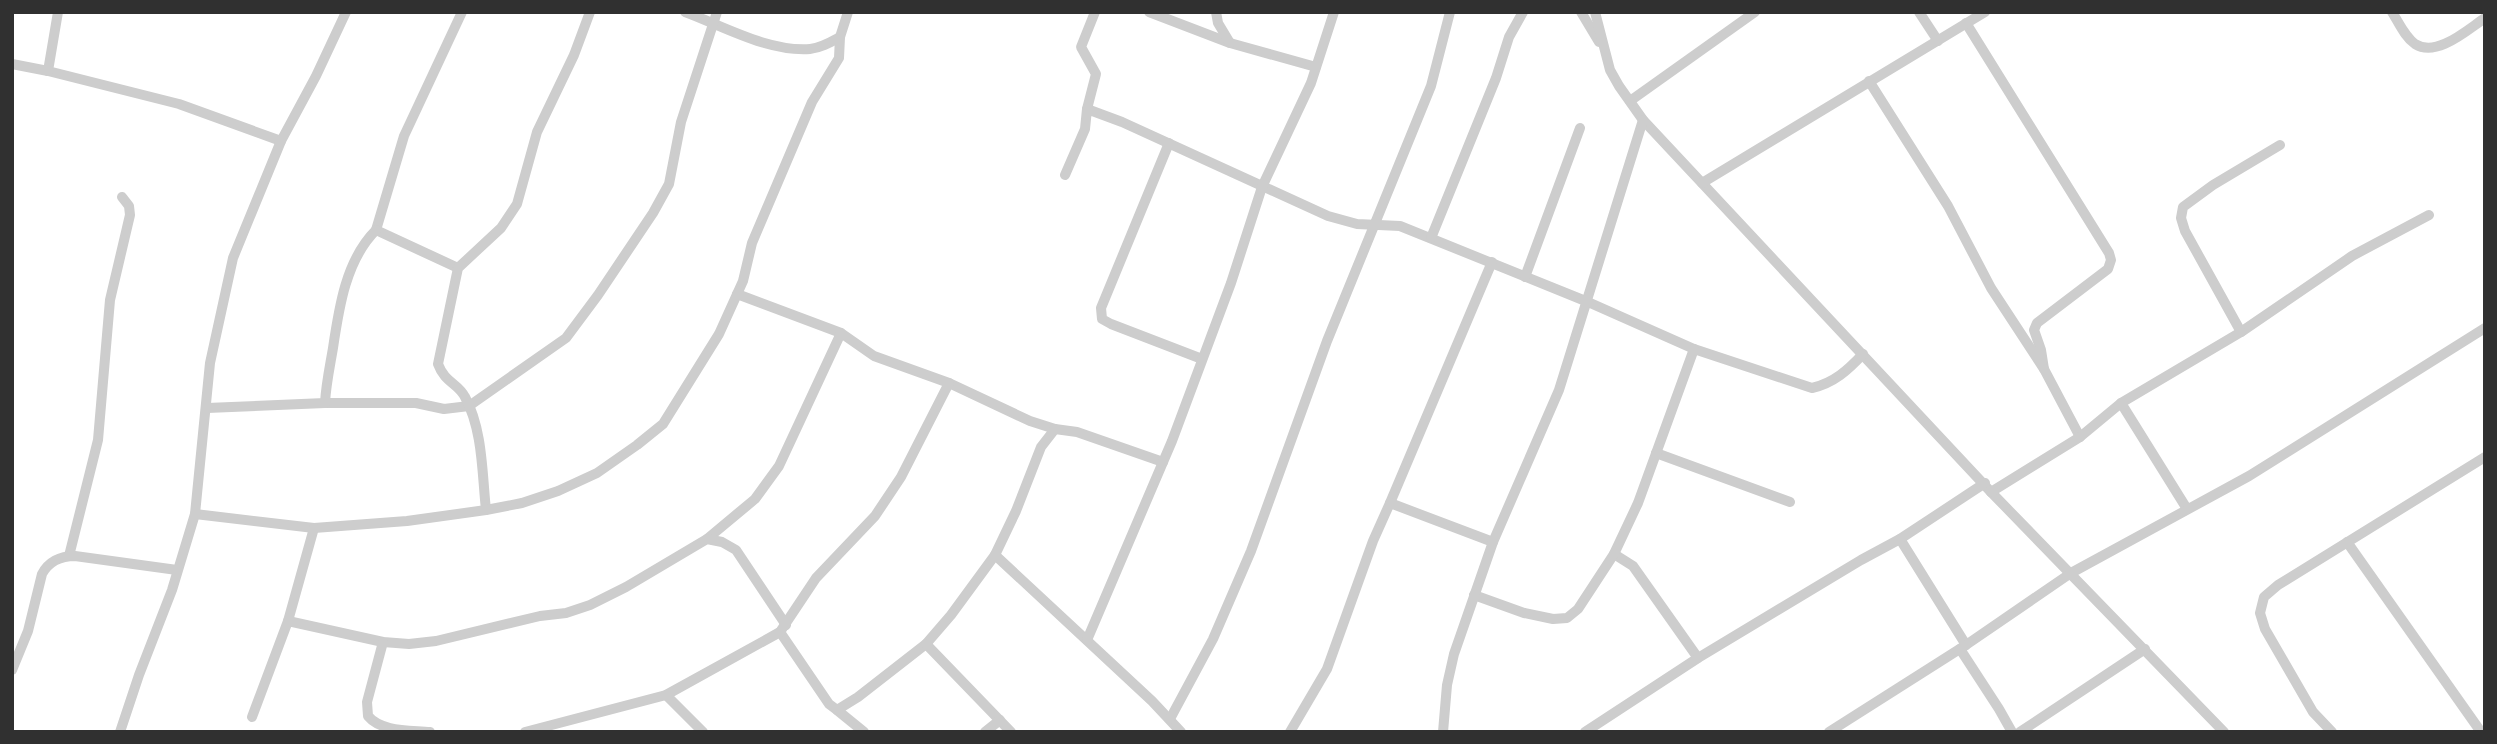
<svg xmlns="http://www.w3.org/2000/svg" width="2497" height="744" font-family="Signika,sans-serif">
<rect width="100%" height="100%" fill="#fff"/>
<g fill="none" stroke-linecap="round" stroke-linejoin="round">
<!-- minor -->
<g stroke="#cdcdcd" stroke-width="10">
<path d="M58,12L48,71L179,104L281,141"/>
<path d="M685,12C723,26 768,52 810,49C821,48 831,42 840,37"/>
<path d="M1149,12L1230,43L1316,67"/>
<path d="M1216,12L1218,23L1230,43"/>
<path d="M1581,12L1599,42"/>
<path d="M1595,12L1610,70L1619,86L1643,120L1991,492L2224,732"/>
<path d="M1919,12L1938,41"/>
<path d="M2392,12C2399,23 2405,37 2415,44C2437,58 2468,29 2485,18"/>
<path d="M1966,23L2109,253L2111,260L2108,269L2037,323L2034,330L2041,350L2044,369"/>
<path d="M12,64L48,71"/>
<path d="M1869,81L1948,206L1991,288L2044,369L2080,437"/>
<path d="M1630,101L1755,12"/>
<path d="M1087,109L1096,74L1081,47L1095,12"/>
<path d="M1169,143L1101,308L1102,319L1111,324L1202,359"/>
<path d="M1065,175L1085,129L1087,109L1122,122L1328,216L1357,224L1400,226L1588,302L1694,349L1812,388C1834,383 1848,370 1863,354"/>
<path d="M1702,183L1985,12"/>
<path d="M1431,238L1496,78L1509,37L1523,12"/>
<path d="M458,268L376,230L404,136L462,12"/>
<path d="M1525,277L1580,128"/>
<path d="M737,294L841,333L874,356L949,383L1030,421L1055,429"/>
<path d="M2241,332L2352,256L2429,215"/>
<path d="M325,403H416L444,409L469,406L566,338L598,295L653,213L669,184L681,122L717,12"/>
<path d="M2121,403L2187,509"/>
<path d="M207,408L325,403C326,384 330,366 333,348C339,307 346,260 376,230"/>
<path d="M1656,453L1790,502"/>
<path d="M1991,492L2080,437L2121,403L2241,332L2185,231L2181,218L2183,207L2213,185L2280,145"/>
<path d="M1390,503L1492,262"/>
<path d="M486,510C482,474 483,430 465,397C458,383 445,383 438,364L458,268L501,228L517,204L537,132L574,55L590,12"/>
<path d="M195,514L314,528L407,521L486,510L522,503L558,491L597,473L637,445L663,424L719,334L743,281L752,243L812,102L839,58L840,37L848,12"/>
<path d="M707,539L755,499L779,466L841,333"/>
<path d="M1900,539L1966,645L2071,573L2249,476L2485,328"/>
<path d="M2347,542L2481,732"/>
<path d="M1614,554L1633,566L1698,658"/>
<path d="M995,555L1152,701L1181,732"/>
<path d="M69,556L98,440L110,300L130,215L129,206L122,197"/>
<path d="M1474,595L1524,613L1553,619L1567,618L1578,609L1614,554L1638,503L1694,349"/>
<path d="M288,621L383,642L409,644L436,641L540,616L566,613L590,605L626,587L707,539L722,542L736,550L786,625"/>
<path d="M780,632L829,704L837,710L858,697L926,644L951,615L995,555L1016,511L1041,447L1055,429L1077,432L1163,462"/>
<path d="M1087,640L1172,441L1231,283L1262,187L1311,83L1334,12"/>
<path d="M383,642L367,702L368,716C381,732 410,730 430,732"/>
<path d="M926,644L1011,732"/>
<path d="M1960,649L1999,709L2012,732"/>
<path d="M12,670L28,631L42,574C49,561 61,556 75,556L177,570"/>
<path d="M666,695L703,732"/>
<path d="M837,710L864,732"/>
<path d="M252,717L288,621L314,528"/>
<path d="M1170,719L1213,639L1251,551L1327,341L1431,86L1450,12"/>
<path d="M120,732L139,675L172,590L195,514L210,363L233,258L281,141L316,76L346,12"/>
<path d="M525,732L666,695L780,632L816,578L875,516L901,477L949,383"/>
<path d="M985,732L1000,720"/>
<path d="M1290,732L1327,669L1373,541L1390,503L1493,542"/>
<path d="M1443,732L1447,685L1454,654L1493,542L1559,390L1643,120"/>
<path d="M1585,732L1698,658L1861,560L1900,539L1985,483"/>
<path d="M1829,732L1966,645"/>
<path d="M2020,732L2145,649"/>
<path d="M2332,732L2313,712L2265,629L2260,613L2264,597L2278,585L2485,457"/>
</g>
</g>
<!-- border -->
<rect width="2497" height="744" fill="none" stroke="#303030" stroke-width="28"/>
</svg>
